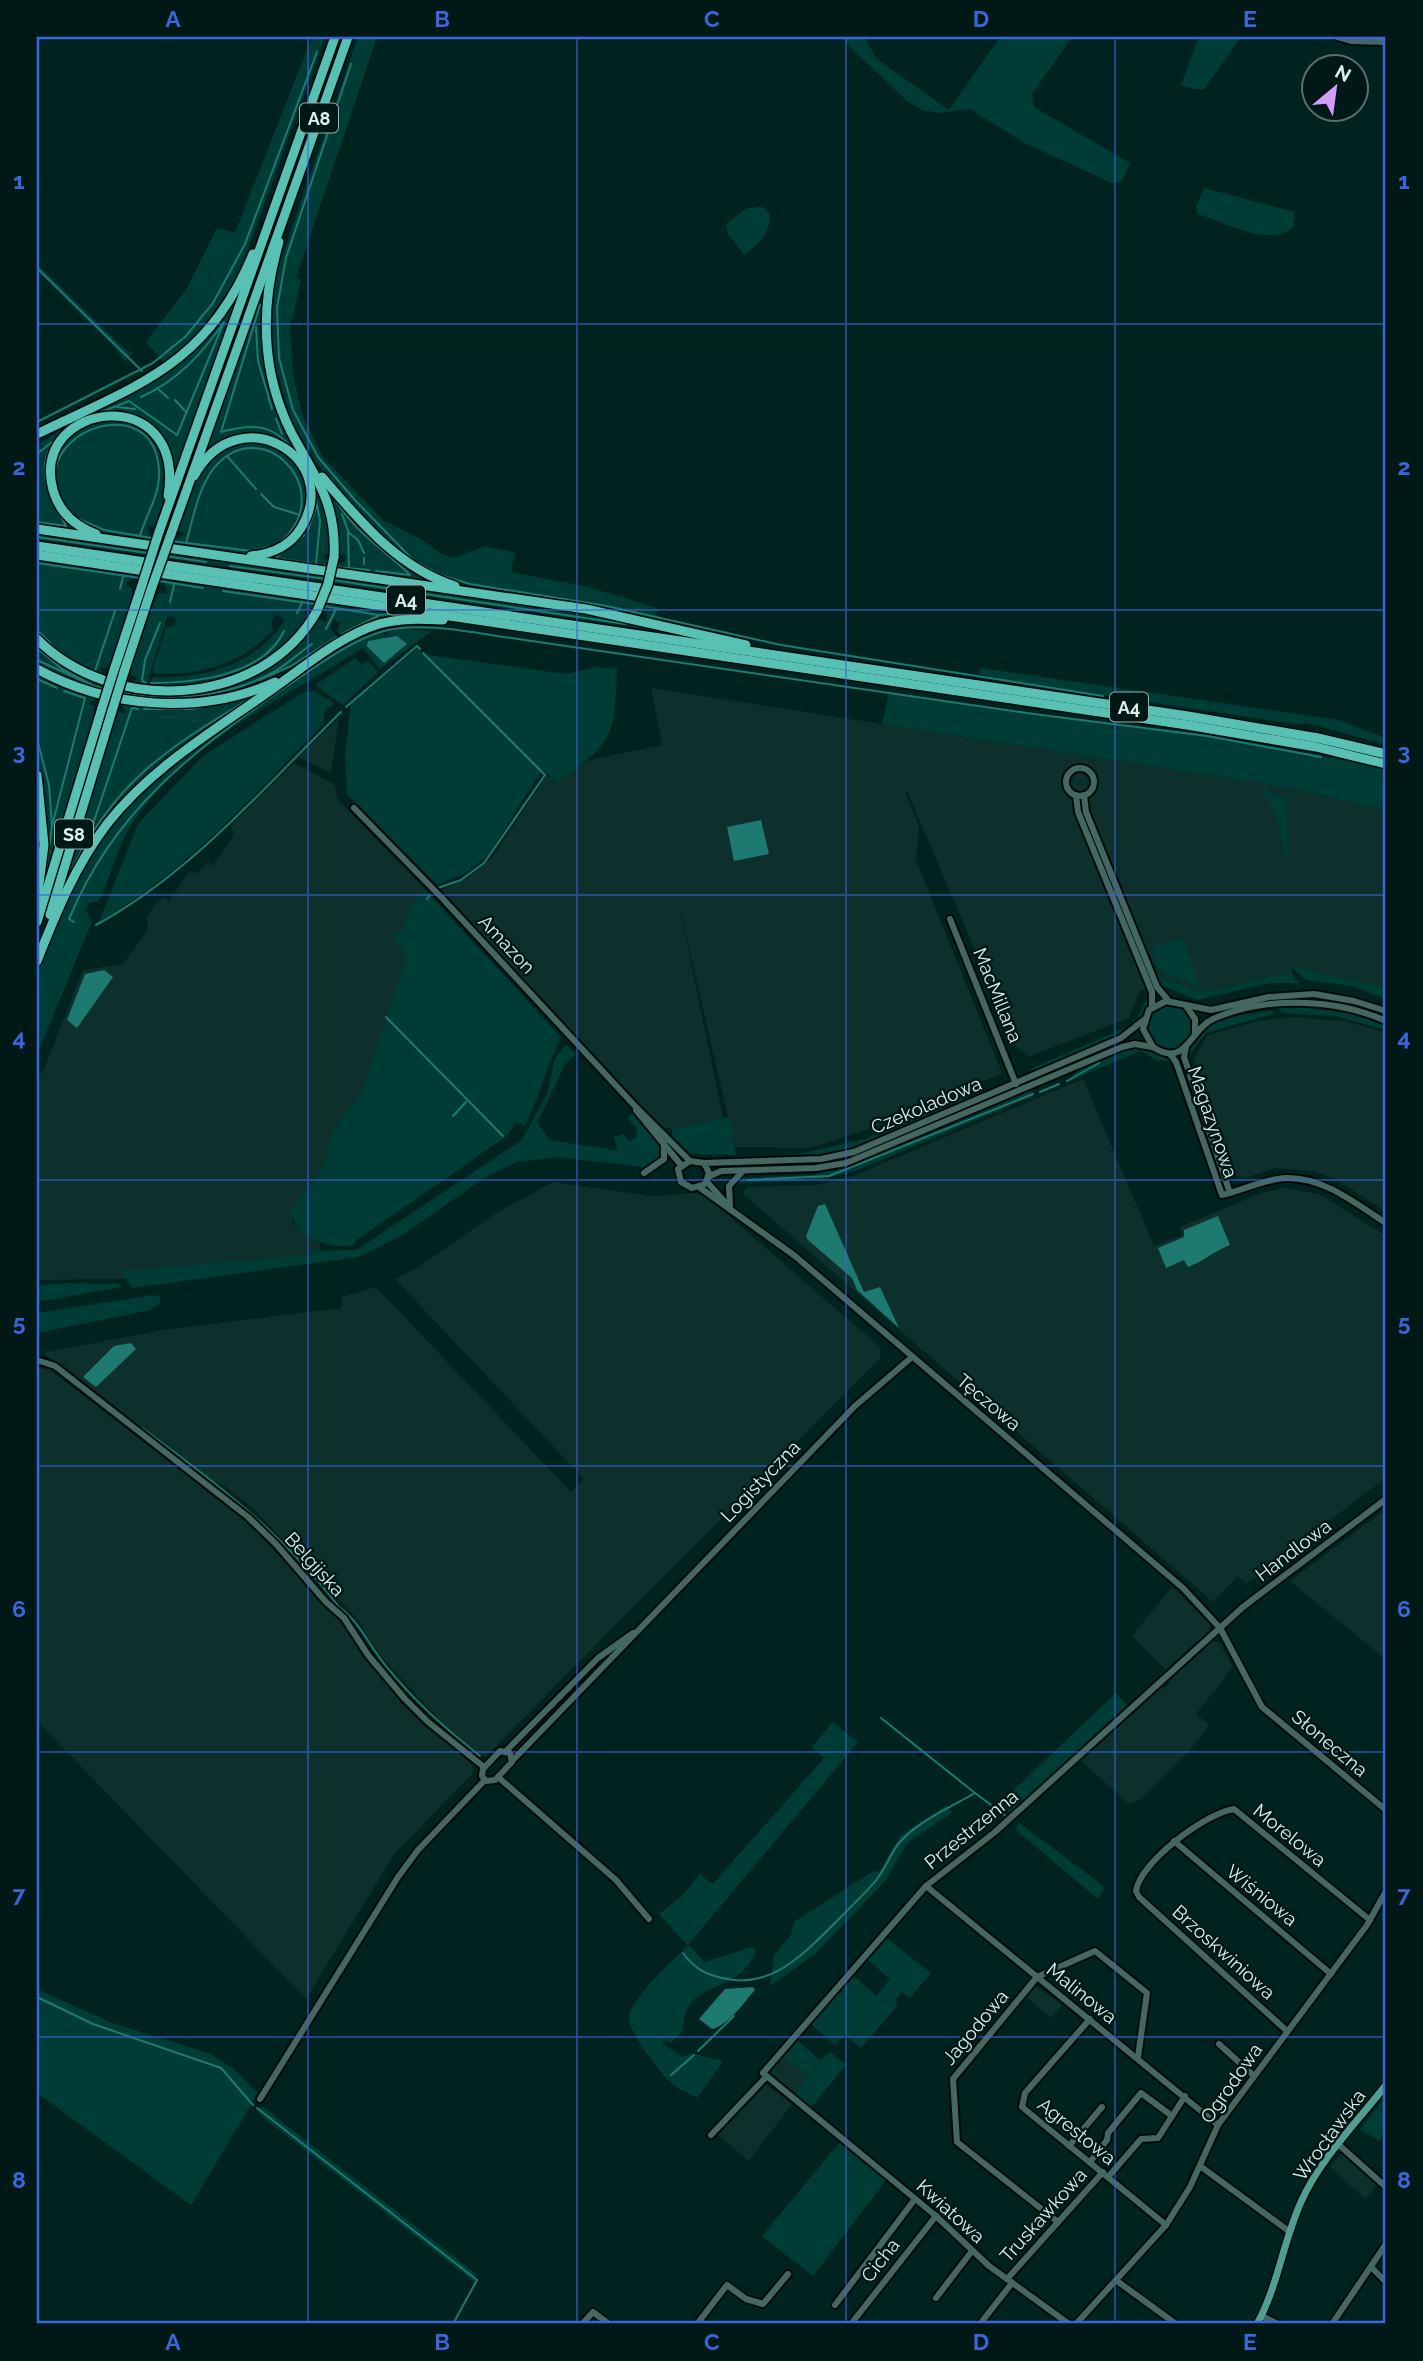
<svg xmlns="http://www.w3.org/2000/svg" width="1423" height="2361" font-family="Raleway,sans-serif">
<rect width="100%" height="100%" fill="#01231f"/>
<!-- built -->
<g fill="#0d302c">
<path d="M651,688L1286,787L1386,810V989L1291,966L1294,980L1269,981L1198,999L1191,992L1162,984L1140,991L1129,1018L1028,1057L1016,1046L907,791L905,792L919,826L916,860L1002,1073L882,1125L809,1148L735,1147L679,905L723,1118L672,1129L660,1126L441,890L469,877L492,858L547,775L558,781L589,760L662,745Z"/>
<path d="M339,718L331,773L299,757L313,743Z"/>
<path d="M294,763L334,784L338,799L345,807L433,898L407,959L363,1089L331,1135L326,1162L291,1212L293,1224L320,1244L319,1262L179,1278L37,1280V1079L44,1069L83,970L123,964L148,930L147,916L156,903L163,898L169,901L189,872L198,873L207,862L212,866L234,835L231,825Z"/>
<path d="M1292,1017L1345,1021L1386,1033V1212L1335,1179L1314,1171L1275,1168L1245,1178L1234,1175L1194,1058L1208,1035L1258,1021Z"/>
<path d="M1083,1079L1154,1246L1182,1235L1180,1227L1261,1193L1283,1188L1319,1194L1386,1236V1478L1246,1584L1238,1576L1213,1602L743,1194L746,1187L817,1185L855,1175Z"/>
<path d="M553,1182L652,1196L696,1193L707,1197L880,1347V1358L486,1756L475,1754L451,1736L443,1723L385,1661L366,1635L362,1624L256,1511L222,1484L203,1478L162,1447L43,1353L162,1330L341,1308L342,1297L376,1287L571,1492L584,1479L395,1279L417,1268L496,1213Z"/>
<path d="M37,1368L49,1369L244,1519L343,1623L362,1654L399,1700L422,1723L472,1763L473,1773L395,1853L306,1999L37,1721Z"/>
<path d="M1386,1509V1658L1385,1659L1290,1581Z"/>
<path d="M1172,1587L1210,1624L1209,1631L1166,1670L1132,1636Z"/>
<path d="M1212,1641L1219,1643L1233,1667L1196,1714L1209,1725L1188,1752L1141,1799L1129,1804L1080,1760L1160,1687L1164,1689L1169,1683L1168,1678Z"/>
<path d="M1034,1985L1062,2005L1051,2018L1025,1996Z"/>
<path d="M782,2055L808,2077L793,2095L769,2075L768,2071Z"/>
<path d="M764,2083L792,2104L749,2161L716,2133Z"/>
<path d="M1343,2152L1378,2184L1365,2199L1330,2167Z"/>
</g>
<!-- green -->
<g fill="#003c36">
<path d="M312,37H325L238,276L199,333L165,363L146,342L187,288L217,228L235,233Z"/>
<path d="M358,37H377L296,278L301,280L290,328L293,374L302,414L322,456L384,521L419,538L443,555L454,558L485,546L515,553L511,572L588,587L657,608L656,618L578,602L474,586L431,573L398,551L334,485L316,462L292,422L274,361L270,320L275,277Z"/>
<path d="M846,37H864L877,59L949,110L1000,37H1072L1032,94L1034,107L1130,163L1122,181L1114,184L1025,143L970,109L938,113L922,110L907,101L846,43Z"/>
<path d="M1199,37H1241L1204,89H1193L1181,85Z"/>
<path d="M1204,188L1295,212L1293,227C1270,248 1223,222 1198,214L1196,208Z"/>
<path d="M763,207L770,214C772,230 757,247 744,255L728,234L726,224L747,208Z"/>
<path d="M37,264L127,351L133,352L125,362L118,351L37,270Z"/>
<path d="M264,284C259,321 261,356 271,392C295,440 337,498 329,554L322,555L329,562L328,568L265,559L289,546L312,487C290,455 273,419 226,440C218,443 210,451 203,454Z"/>
<path d="M237,297L175,475C173,465 172,454 166,445C151,417 112,402 83,419C74,424 68,435 62,443C51,455 43,470 49,487C54,504 67,518 77,531L37,525V446C116,389 179,389 237,297Z"/>
<path d="M104,419C114,421 128,420 136,425C174,446 171,495 153,527L147,525L150,539C129,536 105,536 85,525C52,508 44,458 74,433C83,425 93,423 104,419Z"/>
<path d="M254,441C268,444 281,448 292,459C318,486 307,537 271,548C241,559 205,548 175,543L176,539L186,534L179,531C194,486 198,449 254,441Z"/>
<path d="M328,489L395,559L432,583L337,569V564L344,562L346,555H338L337,521Z"/>
<path d="M37,532L573,611L674,633L37,539Z"/>
<path d="M37,561L137,575L125,583L132,589V598L111,661L106,668H100L102,675L70,661L37,633Z"/>
<path d="M163,580L317,602L314,608L303,611L309,617C273,670 213,687 151,686L150,680L154,677C206,679 255,665 285,620L277,614L271,622L273,630C241,665 200,675 155,674L153,669L166,628L174,626L177,618L168,615L147,684L132,682L138,678L131,675L132,666L155,600L159,593L168,594Z"/>
<path d="M326,604L402,615L385,618L341,637L337,630L340,623L334,619L330,628L338,639C268,686 209,706 124,695L125,691C206,703 267,683 319,619L327,622V614L323,610Z"/>
<path d="M403,629L432,631L380,669L363,648C284,699 187,741 133,822C119,844 111,872 102,896L97,902H90L85,910L92,921L37,1055V978L41,963C71,879 114,810 184,754C207,735 235,720 260,703C294,680 327,655 364,636L365,639L383,633L387,637V632Z"/>
<path d="M37,645L69,670L102,685L100,690L37,665Z"/>
<path d="M418,648L423,654L436,656L566,674L597,667L617,669C614,737 615,741 558,782L542,770L488,855L467,872L437,885L347,794L345,755L351,704Z"/>
<path d="M356,658L361,665L368,661L378,672L343,705L315,685Z"/>
<path d="M980,668L1339,720L1386,738V745L1308,723L1294,724L992,678L979,674Z"/>
<path d="M37,674L73,691L98,698L88,704L94,706L91,730L44,883L46,834L37,761Z"/>
<path d="M261,691L181,748L134,789L61,893L115,721L119,712L126,714L121,703L189,707Z"/>
<path d="M313,691L334,703L325,711L323,724C253,796 186,871 99,922L138,824L203,756L304,692Z"/>
<path d="M889,692L1034,715L1198,733L1365,764L1386,770V810L1286,787L882,724Z"/>
<path d="M1261,789L1286,799L1288,854L1284,853L1279,821Z"/>
<path d="M422,891L427,892L561,1037C547,1066 539,1096 525,1126L516,1122L507,1136L354,1242L355,1245C330,1249 296,1240 291,1212L326,1162L331,1135L363,1089L406,959L403,958L404,950L395,942L394,936L406,928L404,925L412,903Z"/>
<path d="M1184,938L1200,987L1168,975L1156,966L1152,947Z"/>
<path d="M1290,966L1386,988V999L1352,986L1306,980Z"/>
<path d="M1156,971L1165,979L1197,991H1213L1281,974L1291,975L1300,983H1269L1197,1000L1159,984Z"/>
<path d="M1149,994C1150,1037 1063,1057 1031,1071L1030,1069L1127,1027L1137,1018Z"/>
<circle cx="1170" cy="1027" r="22"/>
<path d="M1300,1007L1353,1014L1386,1026V1030L1335,1016L1282,1013L1278,1008Z"/>
<path d="M1271,1011L1276,1013L1206,1033L1188,1057C1190,1019 1243,1014 1271,1011Z"/>
<path d="M566,1045L576,1054L565,1064L537,1123L550,1140L618,1151L614,1137L623,1134L629,1141L636,1138L637,1128L627,1118L633,1112L662,1144L663,1156L650,1168L557,1157L517,1162L484,1178L403,1235L359,1257L132,1288L121,1271L314,1255V1251L356,1250L522,1140L547,1094L555,1058Z"/>
<path d="M1127,1048C1141,1047 1164,1051 1173,1062L1157,1060L1140,1051L1067,1082L1080,1068Z"/>
<path d="M1032,1089L1033,1096L855,1171L815,1180L742,1183L731,1186L740,1178L812,1175L839,1169Z"/>
<path d="M971,1090L973,1093L951,1108L855,1149L817,1156L743,1158L799,1154L865,1139Z"/>
<path d="M729,1117L736,1155L690,1154L672,1136V1129Z"/>
<path d="M65,1283L117,1284L122,1287L37,1302V1286Z"/>
<path d="M154,1295L160,1297V1303L150,1310L37,1333V1313Z"/>
<path d="M1116,1693L1128,1706L1012,1814L999,1804Z"/>
<path d="M833,1722L858,1742L688,1945L705,1962L751,1947L756,1951C737,1998 684,1977 683,2030L671,2043L666,2040L662,2044L683,2057L690,2053L723,2061L697,2098C688,2093 676,2088 669,2081C659,2071 627,2030 629,2017C631,1999 674,1958 688,1946L659,1914L682,1896L700,1874L713,1884L824,1758L812,1747Z"/>
<path d="M947,1805L952,1813L906,1844L886,1880L815,1954L770,1986L774,1955L791,1935L794,1922L875,1870L879,1873L901,1835Z"/>
<path d="M1018,1822L1101,1884L1104,1888L1098,1899L1016,1830Z"/>
<path d="M885,1937L931,1973L910,1998L902,1992L896,1999L897,2006L861,2048L845,2035L835,2045L810,2023L852,1975L877,1996L890,1979L866,1958Z"/>
<path d="M37,1989L112,2023L209,2053L233,2068L258,2093L191,2205L37,2093Z"/>
<path d="M796,2039L821,2061L830,2052L846,2065L812,2106L808,2107L793,2095L808,2077L782,2055Z"/>
<path d="M1382,2101L1386,2104V2131L1379,2141L1360,2129Z"/>
<path d="M262,2106L476,2274L473,2281L264,2118L258,2112Z"/>
<path d="M841,2141L886,2180L813,2276L762,2236Z"/>
</g>
<!-- water -->
<g fill="#1e7a70">
<path d="M397,636L407,644L384,663L367,646L368,641Z"/>
<path d="M761,820L769,854L734,861L727,827Z"/>
<path d="M104,970L113,977L77,1028L67,1020L85,974Z"/>
<path d="M825,1204L864,1292L880,1287L899,1328L857,1290L852,1278L808,1240L806,1236L818,1206Z"/>
<path d="M1218,1216L1230,1245C1214,1251 1204,1261 1188,1267L1184,1260L1166,1268L1158,1248L1184,1237V1230Z"/>
<path d="M131,1343L136,1349L96,1387L83,1377L114,1346Z"/>
<path d="M753,1987L755,1990C743,2003 730,2024 712,2029L699,2019L725,1989Z"/>
</g>
<g fill="none" stroke-linecap="round" stroke-linejoin="round">
<!-- stream -->
<g stroke="#1e7a70" stroke-width="2">
<path d="M351,64L286,258L277,308L279,358L293,410L318,457L354,499L413,560L440,575L470,584L607,606L781,645L1103,696"/>
<path d="M37,268L142,371"/>
<path d="M260,305L221,432C258,422 275,425 299,456"/>
<path d="M256,327L258,361L272,409"/>
<path d="M157,388L168,398"/>
<path d="M175,400L187,413"/>
<path d="M117,407L135,409"/>
<path d="M104,411L129,401L177,435L224,322C202,354 177,381 141,397"/>
<path d="M276,419L282,434"/>
<path d="M37,422L153,363L186,336L213,303L245,244L317,52"/>
<path d="M63,432L73,424"/>
<path d="M37,454L52,442"/>
<path d="M227,456L256,489"/>
<path d="M313,483L320,521L316,564"/>
<path d="M261,494L274,507L300,515"/>
<path d="M334,497C352,531 384,549 410,575L376,571"/>
<path d="M342,514L348,531L349,567"/>
<path d="M74,516C3,444 152,378 159,469C161,494 146,514 140,536L152,538"/>
<path d="M79,519L104,530L140,536"/>
<path d="M37,522L66,526C50,497 31,466 59,436"/>
<path d="M308,530L317,505"/>
<path d="M348,532L358,540L364,553"/>
<path d="M304,535L275,558L327,566"/>
<path d="M37,537L147,553"/>
<path d="M171,541L251,551L273,546"/>
<path d="M186,543C193,519 198,488 214,468C262,410 340,492 280,542"/>
<path d="M166,556L206,562"/>
<path d="M37,563L140,578"/>
<path d="M364,564V558"/>
<path d="M230,566L326,579"/>
<path d="M336,567L369,570"/>
<path d="M332,580L625,624"/>
<path d="M159,581L203,588"/>
<path d="M120,589L123,577"/>
<path d="M223,591L314,604"/>
<path d="M170,602L174,585"/>
<path d="M323,606L379,615L391,614"/>
<path d="M297,613L302,603"/>
<path d="M326,629L336,609"/>
<path d="M37,630L51,644"/>
<path d="M342,634L378,616"/>
<path d="M37,648L62,669L94,686L37,660"/>
<path d="M423,653L545,775L484,863L461,880L438,888"/>
<path d="M95,671L115,611"/>
<path d="M37,679L57,688"/>
<path d="M259,680L291,666L337,637"/>
<path d="M146,683L142,681L145,660L160,623"/>
<path d="M151,683C194,683 263,676 284,631"/>
<path d="M94,686L104,689"/>
<path d="M120,692C170,704 233,696 277,670C290,662 300,652 312,644"/>
<path d="M346,707L417,646L420,649"/>
<path d="M144,709H191L250,697"/>
<path d="M37,739L49,785L52,826L85,698L64,691"/>
<path d="M92,827L132,708L138,709"/>
<path d="M46,870L52,826"/>
<path d="M67,879C112,782 167,748 256,695"/>
<path d="M427,899L430,895"/>
<path d="M74,922L69,919C114,810 193,751 287,686C317,666 349,641 384,631C420,621 475,633 511,638L1034,714L1207,736L1321,757"/>
<path d="M96,925C192,873 264,787 341,712"/>
<path d="M386,1017L503,1136"/>
<path d="M1067,1081L1099,1063"/>
<path d="M1040,1092L1059,1084"/>
<path d="M453,1116L466,1102"/>
<path d="M748,1180L829,1176L1033,1094"/>
<path d="M142,1428C215,1482 284,1534 339,1607C359,1621 370,1647 386,1666C414,1701 445,1728 480,1756"/>
<path d="M881,1718L975,1793"/>
<path d="M683,1953C694,1968 704,1974 722,1978C773,1991 807,1950 840,1918C852,1905 866,1893 877,1879C886,1868 891,1852 899,1843C918,1821 951,1807 975,1793L1007,1817"/>
<path d="M37,1997L93,2024L221,2068L253,2105"/>
<path d="M698,2051L734,2016"/>
<path d="M671,2075L694,2055"/>
<path d="M257,2108L477,2280L453,2324"/>
</g>
<!-- minor casing -->
<g stroke="#000b09" stroke-width="10">
<g id="minor">
<path d="M1338,37L1352,41L1386,42"/>
<circle cx="1080" cy="782" r="14"/>
<path d="M1076,795L1078,812L1152,992V1007"/>
<path d="M1084,795L1086,812L1157,987L1168,1000"/>
<path d="M354,808L443,899L634,1105L690,1161"/>
<path d="M950,919L1016,1084"/>
<path d="M1186,1006L1195,1019V1034"/>
<path d="M1386,1011L1354,1001L1314,994L1269,997L1211,1010L1166,1001L1149,1010L1143,1029L1153,1047C1186,1069 1190,1029 1213,1019C1265,996 1335,998 1386,1021"/>
<path d="M1186,1047L1184,1057L1230,1193"/>
<path d="M1170,1054L1176,1062L1222,1195C1243,1190 1265,1179 1286,1178C1324,1177 1356,1204 1386,1223"/>
<path d="M636,1110L681,1165"/>
<path d="M704,1163L709,1173L705,1184L692,1188L681,1182L678,1169L690,1161L704,1163L821,1159L854,1152L1121,1038L1145,1019"/>
<path d="M644,1173L664,1159V1143"/>
<path d="M708,1177L721,1171L816,1168L846,1163L1122,1047L1135,1044L1152,1047"/>
<path d="M707,1182L724,1201"/>
<path d="M699,1187L795,1256L1183,1588L1220,1628L1262,1707L1386,1810"/>
<path d="M730,1206L729,1186L743,1171"/>
<path d="M40,1361L55,1366L248,1517L275,1543L326,1602L344,1618L368,1655L405,1699L428,1722L484,1767"/>
<path d="M500,1751L510,1753L512,1762L495,1780L486,1781L482,1776L483,1769Z"/>
<path d="M506,1751L598,1658L633,1633"/>
<path d="M513,1760L855,1406L912,1357"/>
<path d="M498,1777L616,1880L649,1919"/>
<path d="M1174,1841L1331,1974"/>
<path d="M926,1886L1218,2125"/>
<path d="M1090,2019L1025,2093L1022,2107L1166,2225"/>
<path d="M1287,2031L1139,1897L1136,1891C1140,1862 1206,1813 1234,1809L1370,1920"/>
<path d="M1219,2044L1253,2075"/>
<path d="M260,2099L398,1877L418,1850L485,1780"/>
<path d="M711,2135L766,2077"/>
<path d="M1339,2145L1386,2187"/>
<path d="M1069,2146L1102,2107"/>
<path d="M1090,2162L1107,2140L1108,2133L1141,2093L1172,2116"/>
<path d="M1200,2166L1290,2232"/>
<path d="M1109,2176L1141,2139L1158,2138L1185,2096"/>
<path d="M1058,2222L957,2142L953,2079L1037,1977L1095,1951L1147,1993L1138,2057"/>
<path d="M1372,2268L1386,2282"/>
<path d="M1007,2279L1103,2172"/>
<path d="M1117,2281L1176,2324"/>
<path d="M936,2298L972,2251"/>
<path d="M835,2305L915,2199"/>
<path d="M1262,2316L1278,2324"/>
<path d="M582,2324L593,2312L609,2324"/>
<path d="M697,2324L727,2285L746,2299L763,2304L788,2274"/>
<path d="M851,2324L936,2216"/>
<path d="M980,2324L1012,2283"/>
<path d="M1069,2324L989,2266L936,2216L763,2073L926,1886L995,1832L1243,1607L1386,1499"/>
<path d="M1076,2324L1166,2225L1190,2187L1218,2125L1367,1925L1386,1891"/>
<path d="M1332,2324L1386,2244"/>
</g>
</g>
<!-- major casing -->
<g stroke="#000b09" stroke-width="10">
<path id="major" d="M1257,2324C1278,2286 1283,2242 1301,2202C1320,2159 1357,2122 1386,2085"/>
</g>
<!-- highway casing -->
<g stroke="#000b09" stroke-width="12">
<g id="highway">
<path d="M279,242C260,306 261,372 291,432C315,477 337,503 334,557"/>
<path d="M37,434C137,385 207,366 253,254"/>
<path d="M194,476C238,395 344,458 301,528C290,546 272,554 251,556"/>
<path d="M322,477C360,521 398,568 455,586"/>
<path d="M37,529L586,609L746,645"/>
<path d="M159,532L335,37"/>
<path d="M96,534C75,526 59,512 53,490C29,400 187,381 168,496"/>
<path d="M171,534L348,37"/>
<path d="M37,546L1188,716L1318,738L1386,754"/>
<path d="M37,555L1187,725L1316,747L1386,764"/>
<path d="M37,639C112,715 262,709 317,611"/>
<path d="M37,669C108,708 201,716 275,682"/>
<path d="M114,670L142,585"/>
<path d="M124,672L152,587"/>
<path d="M37,775L44,845L37,900"/>
<path d="M50,915L112,711"/>
<path d="M37,922L102,708"/>
<path d="M37,961C56,913 75,866 107,824C152,767 212,732 271,690C304,667 340,636 379,624C400,618 421,619 443,620"/>
</g>
</g>
<!-- minor -->
<use href="#minor" stroke="#456762" stroke-width="6"/>
<!-- major -->
<use href="#major" stroke="#509d93" stroke-width="7"/>
<!-- highway -->
<use href="#highway" stroke="#58c1b4" stroke-width="9"/>
<!-- highway-bridge casing -->
<g stroke="#000b09" stroke-width="12" stroke-linecap="butt">
<g id="highway-bridge">
<path d="M142,585L159,532"/>
<path d="M152,587L171,534"/>
<path d="M317,611L328,584L334,557"/>
<path d="M102,708L114,670"/>
<path d="M112,711L124,672"/>
</g>
</g>
<!-- highway-bridge -->
<use href="#highway-bridge" stroke="#58c1b4" stroke-width="9"/>
</g>
<!-- grid -->
<path fill="none" stroke="#3a66db" stroke-width="2" stroke-opacity="0.55" d="M308,37V2324M577,37V2324M846,37V2324M1115,37V2324M37,324H1386M37,610H1386M37,895H1386M37,1180H1386M37,1466H1386M37,1752H1386M37,2037H1386"/>
<g text-anchor="middle" dominant-baseline="central" stroke-width="5" stroke-linejoin="round" paint-order="stroke">
<!-- shield labels -->
<g fill="#011916" stroke="#9bafac" stroke-width="2">
<rect x="300" y="103.5" width="38" height="29" rx="5"/>
<rect x="387" y="585.5" width="38" height="29" rx="5"/>
<rect x="1110" y="692.5" width="38" height="29" rx="5"/>
<rect x="55" y="819.5" width="38" height="29" rx="5"/>
</g>
<g font-size="18" font-weight="bold" fill="#ddefec">
<text x="319" y="118">A8</text>
<text x="406" y="600">A4</text>
<text x="1129" y="707">A4</text>
<text x="74" y="834">S8</text>
</g>
<!-- street labels -->
<g font-size="19" fill="#ddefec" stroke="#011916">
<text transform="translate(507 944) rotate(47)">Amazon</text>
<text transform="translate(998 995) rotate(68)">MacMillana</text>
<text transform="translate(926 1105) rotate(-23)">Czekoladowa</text>
<text transform="translate(1213 1122) rotate(71)">Magazynowa</text>
<text transform="translate(989 1402) rotate(40)">Tęczowa</text>
<text transform="translate(760 1481) rotate(-46)">Logistyczna</text>
<text transform="translate(1293 1550) rotate(-37)">Handlowa</text>
<text transform="translate(315 1564) rotate(48)">Belgijska</text>
<text transform="translate(1330 1743) rotate(40)">Słoneczna</text>
<text transform="translate(971 1829) rotate(-39)">Przestrzenna</text>
<text transform="translate(1290 1835) rotate(39)">Morelowa</text>
<text transform="translate(1262 1895) rotate(39)">Wiśniowa</text>
<text transform="translate(1224 1952) rotate(42)">Brzoskwiniowa</text>
<text transform="translate(1082 1993) rotate(39)">Malinowa</text>
<text transform="translate(975 2027) rotate(-50)">Jagodowa</text>
<text transform="translate(1231 2083) rotate(-55)">Ogrodowa</text>
<text transform="translate(1077 2131) rotate(39)">Agrestowa</text>
<text transform="translate(1329 2135) rotate(-54)">Wrocławska</text>
<text transform="translate(951 2211) rotate(42)">Kwiatowa</text>
<text transform="translate(1043 2215) rotate(-48)">Truskawkowa</text>
<text transform="translate(880 2260) rotate(-52)">Cicha</text>
</g>
</g>
<!-- border -->
<rect width="1423" height="2361" fill="none" stroke="#011916" stroke-width="77"/>
<!-- north arrow -->
<g transform="translate(1335 88) rotate(29)"><circle r="33" fill="#011916" stroke="#596f6c" stroke-width="2"/>
<path d="M0-5L12 26L0 18L-12 26Z" fill="#d29dfd"/>
<text y="-10" font-size="19" font-weight="bold" text-anchor="middle" fill="#ddefec">N</text>
</g>
<rect x="38" y="38" width="1346" height="2284" fill="none" stroke="#3a66db" stroke-width="2.5"/>
<g font-size="23" text-anchor="middle" font-weight="bold" fill="#3a66db">
<text x="173" y="27">A</text>
<text x="442" y="27">B</text>
<text x="712" y="27">C</text>
<text x="981" y="27">D</text>
<text x="1250" y="27">E</text>
<text x="19" y="189">1</text>
<text x="1404" y="189">1</text>
<text x="19" y="475">2</text>
<text x="1404" y="475">2</text>
<text x="19" y="760">3</text>
<text x="1404" y="760">3</text>
<text x="19" y="1046">4</text>
<text x="1404" y="1046">4</text>
<text x="19" y="1331">5</text>
<text x="1404" y="1331">5</text>
<text x="19" y="1617">6</text>
<text x="1404" y="1617">6</text>
<text x="19" y="1902">7</text>
<text x="1404" y="1902">7</text>
<text x="19" y="2188">8</text>
<text x="1404" y="2188">8</text>
<text x="173" y="2350">A</text>
<text x="442" y="2350">B</text>
<text x="712" y="2350">C</text>
<text x="981" y="2350">D</text>
<text x="1250" y="2350">E</text>
</g>
</svg>
